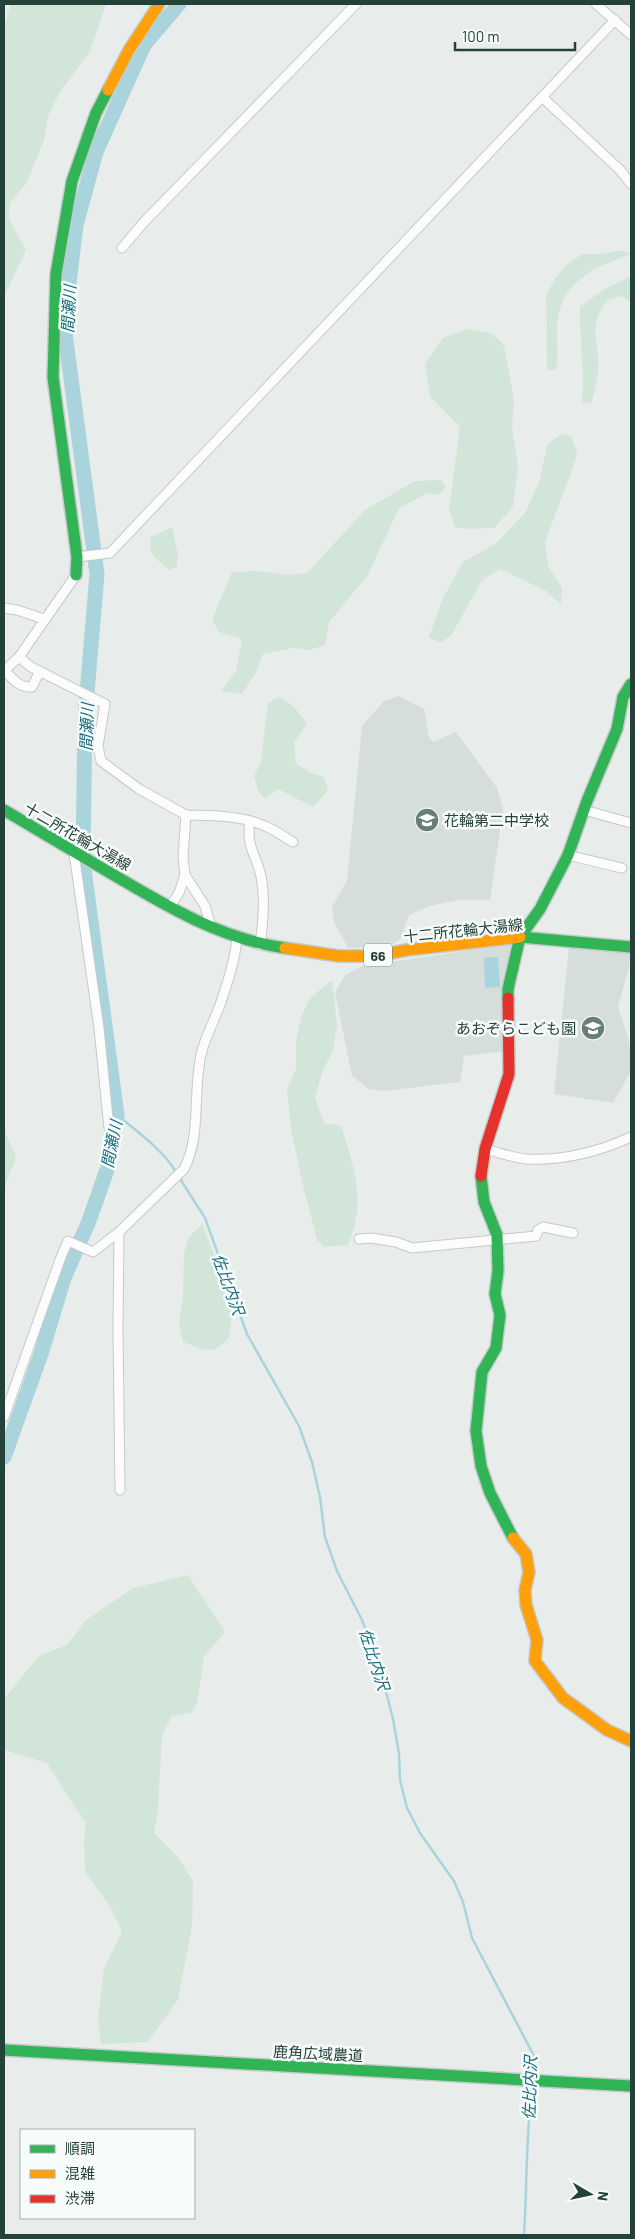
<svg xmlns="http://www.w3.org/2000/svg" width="635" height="2239" font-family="Barlow,'Noto Sans JP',sans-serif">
<rect width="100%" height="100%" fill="#e8edeb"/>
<!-- built -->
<g fill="#d6dedb">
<path d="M399,696L424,709L429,737L433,742L456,732L497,788L503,809L490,900H458L430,906L409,915L401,938L390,946L348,948L334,922L332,908L347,880L362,726L384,701Z"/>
<path d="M512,944L506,971L505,1051L464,1056L460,1082L384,1091L369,1089L352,1076L335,992L345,975L363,966Z"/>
<path d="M569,947L631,953V960L618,1007L631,1048V1071L613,1103L554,1094Z"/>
</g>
<!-- green -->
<g fill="#d1e6d8">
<path d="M11,4H106L90,51L60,92L48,116L44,140L27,182L10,203L9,219L26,250L4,296V26Z"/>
<path d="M615,251H624L631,254C596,267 561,280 557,324C556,339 559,355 556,370H547L546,295L555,279L565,266L582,254H600Z"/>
<path d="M631,276V302L621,296L607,300C590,327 596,328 598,356C600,373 595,388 591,404L582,402C585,370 579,339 580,307L603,290Z"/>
<path d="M467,329L492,333L504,345L514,400L512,428L518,466L513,507L494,528L470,529L455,527L449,509L460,427L430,396L425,364L443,338Z"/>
<path d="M562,434L571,436L577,454L576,459L545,542L548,566L562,588L561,604L546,591L500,569L482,580L451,636L440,643L429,637L443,598L463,562L495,544L525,513L539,482L548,443Z"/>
<path d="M441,480L446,487L438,495L428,493L399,508L368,575L329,622L325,645L309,650L293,648L263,654L256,672L242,694L221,691L236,671L242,639L219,632L212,620L232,572L259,571L287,575L307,573L365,510L415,481Z"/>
<path d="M172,527L178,554L177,566L170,570C156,558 148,557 151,537Z"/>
<path d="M279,696L294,707L307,723L294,743L296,763L313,774L324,777L328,790L313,807L278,789L265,799L258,791L254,776L261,761L268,703Z"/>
<path d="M332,980L337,1025L333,1051L323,1070L315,1098L324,1123L341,1126C350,1153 362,1189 356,1218C355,1227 351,1236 348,1245L325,1247L317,1240L302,1181L291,1129L287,1089L296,1069V1040L302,1015L310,998Z"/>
<path d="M4,1130L16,1157L4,1189Z"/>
<path d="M202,1224L212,1249L222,1286L232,1314L229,1338L214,1350L201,1349L183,1342L179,1323L183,1299L184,1253L189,1237Z"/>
<path d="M188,1575L225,1632L204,1657L197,1702L191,1713L172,1716L162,1735L158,1811L154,1833L177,1856L193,1881L192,1927L178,1999L148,2042L101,2044L98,2017L104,1969L122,1931L110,1906L85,1872L84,1840L86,1824L47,1763L4,1750V1699L39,1656L67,1645L86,1620L133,1588Z"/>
</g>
<!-- water -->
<path fill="#a9d4db" d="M498,957L500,987L485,988L484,958Z"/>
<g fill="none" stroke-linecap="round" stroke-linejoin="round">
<!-- stream -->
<g stroke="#a9d4db" stroke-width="2.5">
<path d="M117,1115C138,1132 162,1149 176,1172"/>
<path d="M179,1177L205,1218L247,1334L299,1426L312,1462L320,1497L325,1537L337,1571L362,1620L380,1668L393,1719L399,1754L400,1780L407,1808L420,1833L454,1881L463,1902L472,1938L533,2054L535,2062L533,2077"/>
<path d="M524,2235C527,2185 526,2135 532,2085"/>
</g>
<!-- river -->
<path stroke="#a9d4db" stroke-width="15" d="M4,1457L41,1354L64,1278L89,1221L108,1167L117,1115L83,862L85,717L97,574L64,326L76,225L96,152L144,45L179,4"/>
<!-- street casing -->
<g stroke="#c5cac8" stroke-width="11">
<g id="street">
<path d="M596,4L631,35"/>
<path d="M542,97L620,170L631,184"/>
<path d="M122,248L144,222L356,4"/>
<path d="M77,557L110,553L615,20"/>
<path d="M4,608L17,610L44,619"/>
<path d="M19,657L31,667L105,704L98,746L101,761L139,789L186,815L183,856L185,875L205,906L211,927"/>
<path d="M4,670C13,679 19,688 32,687L40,671"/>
<path d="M4,671L19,657L76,575"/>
<path d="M584,810L631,823"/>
<path d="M186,815C212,816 241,815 265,826C275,830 284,837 293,842"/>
<path d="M250,821C245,849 259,857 262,882C265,902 263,924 260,945"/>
<path d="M74,853L99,1028L109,1128"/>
<path d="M568,855L622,868"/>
<path d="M169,908L179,893L185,875"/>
<path d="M485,1149C498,1152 513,1158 526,1159C564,1161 598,1152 631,1137"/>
<path d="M119,1232L118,1330L120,1490"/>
<path d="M359,1239L371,1238L396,1242L412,1248L536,1236L538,1230L543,1227L573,1233"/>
<path d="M4,1417L61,1257L68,1241L93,1252L119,1232L184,1169C200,1138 194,1101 199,1067C201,1045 212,1026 220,1005C227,984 235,961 237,938"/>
</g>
</g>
<!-- fast casing -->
<g stroke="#c3cbc8" stroke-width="14">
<g id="fast">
<path d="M76,575L77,557L53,377L56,274L72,181L96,113L108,90"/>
<path d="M4,810C40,831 76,853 112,874C166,906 221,939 285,948"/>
<path d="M520,937L631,947"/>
<path d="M508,998V989L520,937L540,909L568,855L587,801L617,729L623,697L631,684"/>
<path d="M481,1176L484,1202L497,1235L498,1271L495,1294L500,1315L496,1348L482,1372L476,1431L481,1466L490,1493L513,1538"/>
<path d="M4,2050L631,2086"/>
</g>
</g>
<!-- slow casing -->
<g stroke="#c3cbc8" stroke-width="14">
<g id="slow">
<path d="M108,90L129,50L159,4"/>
<path d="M285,948L339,956H375L407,950L520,937"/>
<path d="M513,1538L526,1554L529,1572L525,1590L526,1605L537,1640L535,1661L563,1698L607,1730L631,1741"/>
</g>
</g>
<!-- jam casing -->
<g stroke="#c3cbc8" stroke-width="14">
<path id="jam" d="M481,1176L485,1149L509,1074L508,998"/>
</g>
<!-- street -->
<use href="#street" stroke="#fcfcfc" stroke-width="9"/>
<!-- fast -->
<use href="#fast" stroke="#30b455" stroke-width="11"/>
<!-- slow -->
<use href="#slow" stroke="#ff9f0a" stroke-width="11"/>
<!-- jam -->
<use href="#jam" stroke="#e5322d" stroke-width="11"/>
</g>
<!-- icons -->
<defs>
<g id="school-disc" transform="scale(1.25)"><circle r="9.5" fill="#697e78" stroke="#f7fbf9"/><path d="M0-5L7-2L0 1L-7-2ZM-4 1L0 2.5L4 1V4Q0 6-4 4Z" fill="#fff"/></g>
</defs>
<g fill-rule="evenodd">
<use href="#school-disc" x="427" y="820"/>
<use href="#school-disc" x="593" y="1028"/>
</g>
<g text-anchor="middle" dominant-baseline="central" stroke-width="5" stroke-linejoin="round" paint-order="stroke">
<!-- shield labels -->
<rect fill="#f7fbf9" stroke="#637a73" stroke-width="1" x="364" y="943.5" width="28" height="23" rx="4"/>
<g font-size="14" font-weight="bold" fill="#24423a">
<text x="378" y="955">66</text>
</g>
<!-- poi labels -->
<g font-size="15" fill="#24423a" stroke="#f7fbf9" text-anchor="start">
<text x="444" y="820">花輪第二中学校</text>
<text x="576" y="1028" text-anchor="end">あおぞらこども園</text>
</g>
<!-- street labels -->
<g font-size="15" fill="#24423a" stroke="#f7fbf9">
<text transform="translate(78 836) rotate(30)">十二所花輪大湯線</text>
<text transform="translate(463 930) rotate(-6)">十二所花輪大湯線</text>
<text transform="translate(318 2053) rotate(3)">鹿角広域農道</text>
</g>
<!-- water labels -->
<g font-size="16" font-style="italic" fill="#1c6f80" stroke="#f7fbf9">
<text transform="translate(68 309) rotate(-87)">間瀬川</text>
<text transform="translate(86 727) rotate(-88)">間瀬川</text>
<text transform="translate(111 1144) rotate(-79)">間瀬川</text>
<text transform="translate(229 1284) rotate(70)">佐比内沢</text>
<text transform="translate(375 1659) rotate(72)">佐比内沢</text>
<text transform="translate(529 2088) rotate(-88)">佐比内沢</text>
</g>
</g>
<!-- border -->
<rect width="635" height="2239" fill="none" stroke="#24423a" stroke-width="10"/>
<!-- legend -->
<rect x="20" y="2129" width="175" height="90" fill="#f7fbf9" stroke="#a3b1ad"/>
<rect x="30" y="2145" width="25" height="8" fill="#30b455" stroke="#a3b1ad"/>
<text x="65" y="2154" font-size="15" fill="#24423a">順調</text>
<rect x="30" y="2170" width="25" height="8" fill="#ff9f0a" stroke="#a3b1ad"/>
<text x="65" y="2179" font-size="15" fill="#24423a">混雑</text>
<rect x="30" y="2195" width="25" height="8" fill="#e5322d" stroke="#a3b1ad"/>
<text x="65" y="2204" font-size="15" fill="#24423a">渋滞</text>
<!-- north arrow -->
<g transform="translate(590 2194) rotate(99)" stroke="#f7fbf9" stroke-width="4" paint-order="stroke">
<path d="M0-4L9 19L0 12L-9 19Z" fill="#24423a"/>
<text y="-8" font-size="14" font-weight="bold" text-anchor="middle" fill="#24423a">N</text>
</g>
<!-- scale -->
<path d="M455 42v8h120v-8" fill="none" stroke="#24423a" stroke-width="2.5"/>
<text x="462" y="42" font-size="15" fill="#24423a" stroke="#f7fbf9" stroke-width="4" paint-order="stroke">100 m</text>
</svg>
